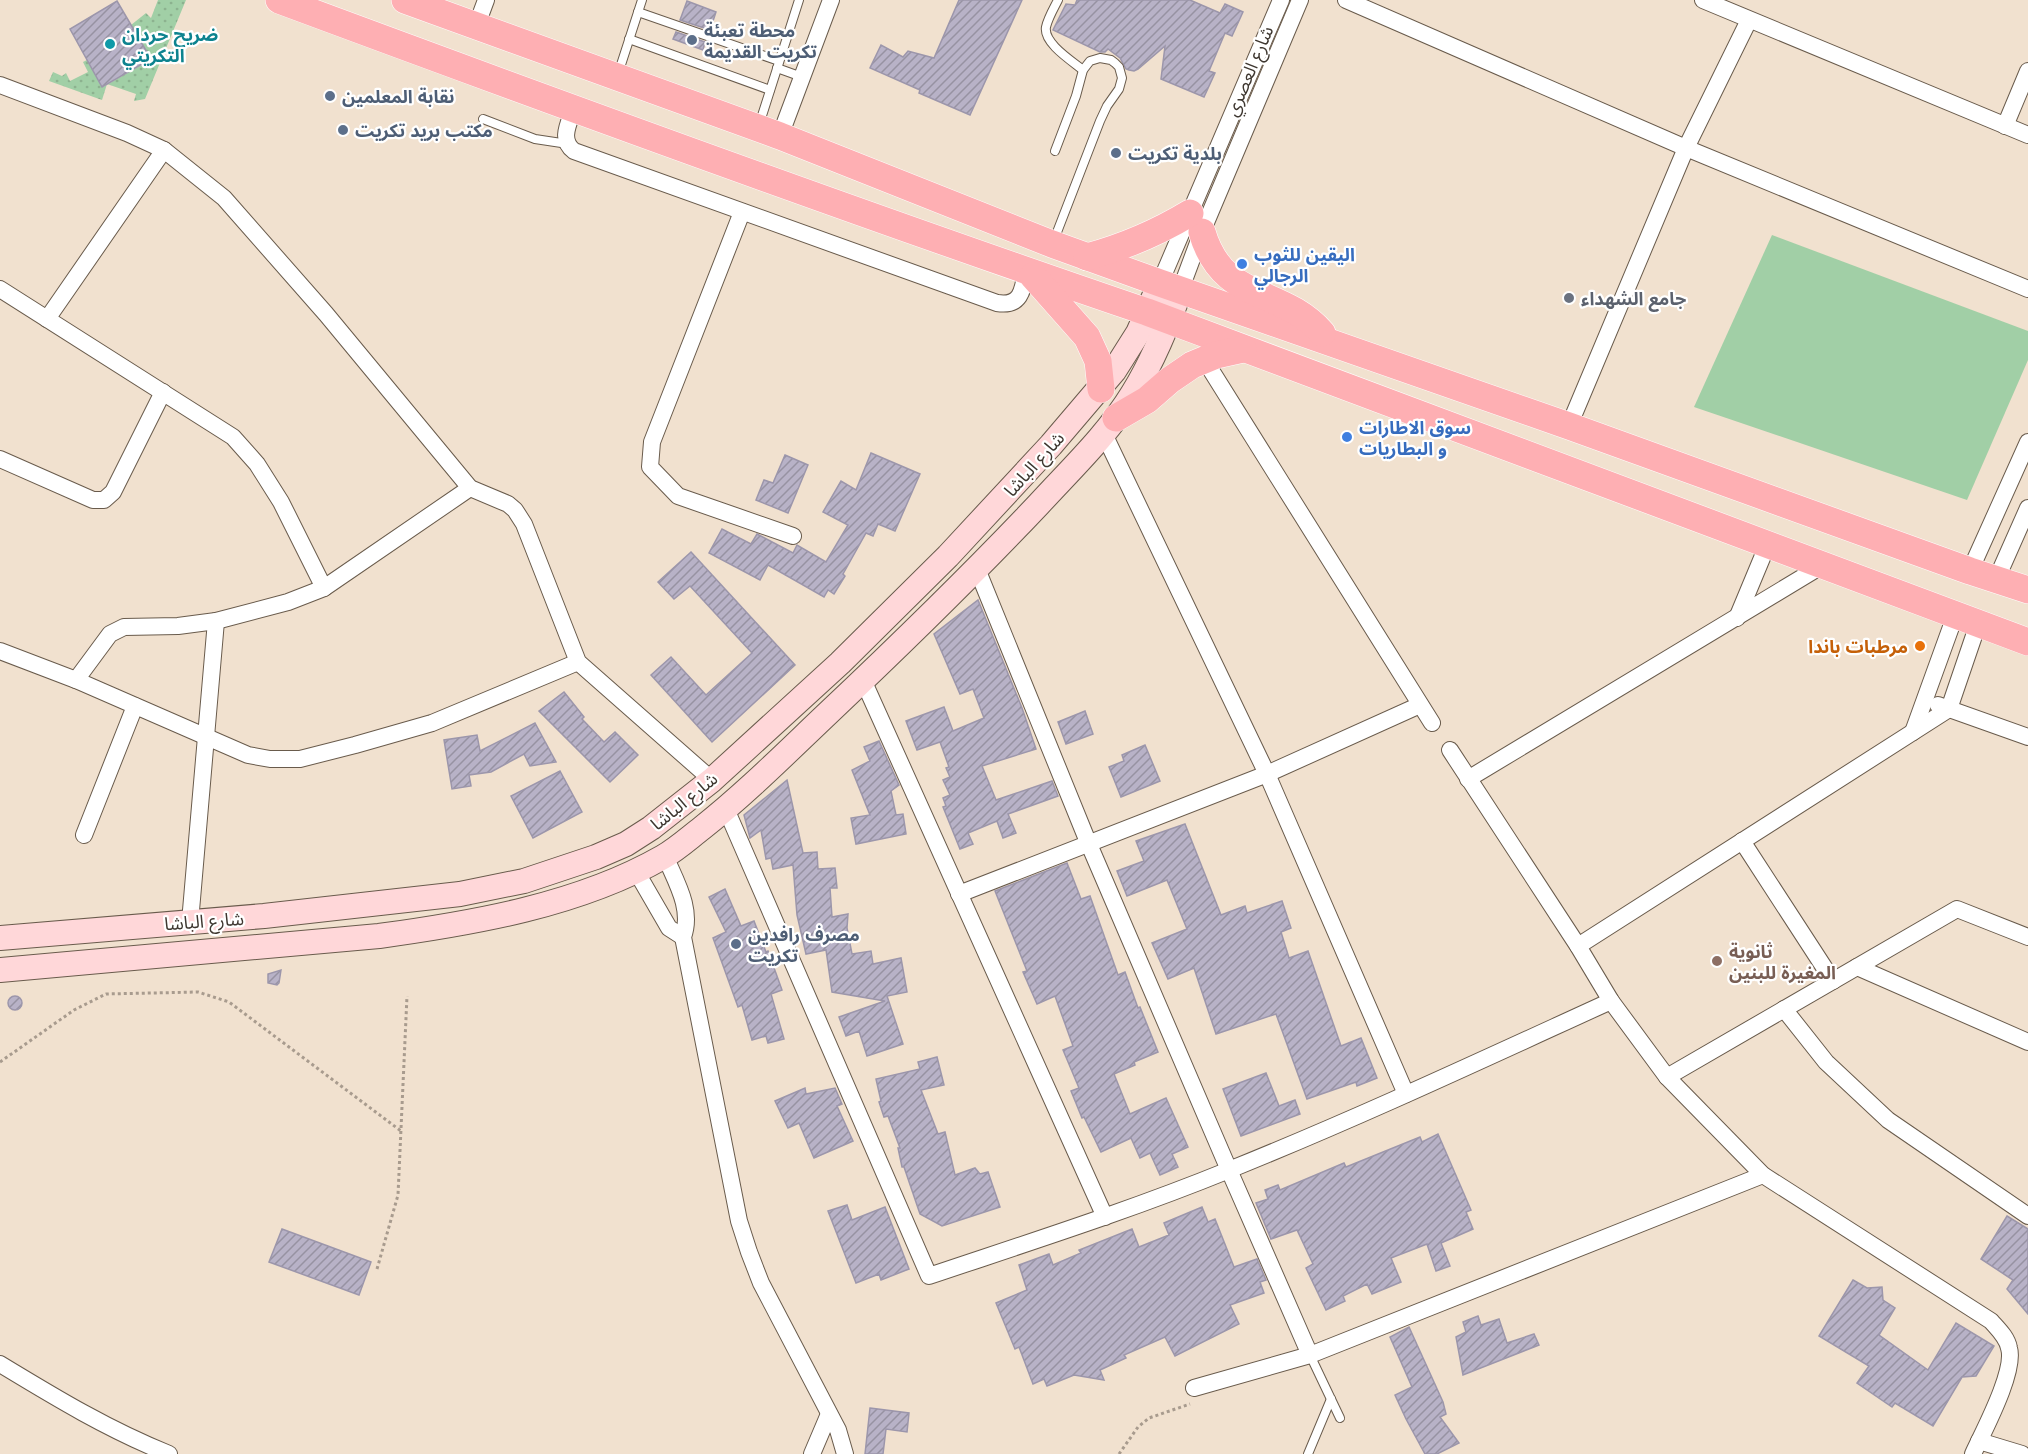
<svg xmlns="http://www.w3.org/2000/svg" width="2028" height="1454" font-family="Quicksand,'Noto Sans Arabic',sans-serif">
<defs>
<pattern id="grass-dots" width="8" height="8" patternUnits="userSpaceOnUse" patternTransform="scale(1.5)"><rect width="8" height="8" fill="#a1cfa6"/><path d="M2 2h.1M6 6h.1" fill="none" stroke="#8cb28f" stroke-width="1.8" stroke-linecap="round"/></pattern>
<pattern id="building-hatch" width="6" height="6" patternUnits="userSpaceOnUse" patternTransform="scale(1.5)"><rect width="6" height="6" fill="#b8b2c7"/><path d="M-1 1l2-2M0 6l6-6M5 7l2-2" fill="none" stroke="#9792a2"/></pattern>
</defs>
<rect width="100%" height="100%" fill="#f1e1cf"/>
<!-- grass -->
<path fill="url(#grass-dots)" d="M158,0H186L145,99L134,101L136,94L107,84L102,100L49,81L53,72L62,76L66,73L70,81L88,72L83,62L87,60L103,87L150,60L131,25L146,13L151,18Z"/>
<!-- pitch -->
<path fill="#a1cfa6" d="M1772,235L2028,331V360L1967,500L1694,407Z"/>
<!-- building -->
<g fill="url(#building-hatch)" stroke="#9c96ab" stroke-width="1.5">
<path d="M959,0H1022L970,115L919,93L920,90L870,68L881,45L903,57L908,51L934,58Z"/>
<path d="M1077,0H1190L1220,13L1225,4L1243,12L1232,36L1225,33L1209,71L1215,73L1204,97L1161,79L1165,46L1138,69L1134,71L1129,70L1126,69L1120,58L1108,49L1105,52H1100L1053,30L1066,4L1075,5Z"/>
<path d="M117,1L151,59L102,87L70,29Z"/>
<path d="M687,1L716,12L710,30L680,20Z"/>
<path d="M676,32L705,42L703,50L673,39Z"/>
<path d="M871,453L920,474L895,531L878,524L873,536L866,533L843,574L845,576L834,594L828,590L824,597L768,565L760,580L709,553L722,529L751,544L757,534L793,553L797,545L826,562L848,525L823,512L841,481L856,490Z"/>
<path d="M785,455L808,465L788,513L756,500L764,480L773,483Z"/>
<path d="M691,552L795,665L712,742L651,675L671,657L706,695L752,653L690,586L674,599L658,582Z"/>
<path d="M978,600L1022,708L1036,749L982,766L996,800L1052,781L1058,796L1008,814L1016,833L1003,838L997,821L968,833L973,844L960,849L943,807L946,806L943,798L950,795L943,780L950,777L946,768L949,767L940,742L917,750L906,721L944,707L953,731L984,718L973,689L960,694L934,634Z"/>
<path d="M564,692L584,717L582,719L604,742L615,732L638,755L610,782L539,711Z"/>
<path d="M1085,711L1093,734L1066,744L1058,722Z"/>
<path d="M535,723L556,762L530,766L524,754L491,772L469,775L471,786L452,789L444,740L477,735L480,751Z"/>
<path d="M879,741L899,785L891,791L896,815L903,814L906,834L856,844L851,818L870,815L852,770L870,761L864,747Z"/>
<path d="M1145,745L1160,781L1121,797L1109,767L1124,761L1122,755Z"/>
<path d="M560,771L582,812L533,838L511,796Z"/>
<path d="M787,780L803,853L817,852L818,869L835,868L837,888H830L832,917L848,914L847,928L852,954L871,951L873,964L901,958L907,992L887,996L903,1044L867,1056L859,1031L846,1036L839,1017L885,1001L832,992L826,950L806,954L797,915L793,865L773,869L771,858L766,859L761,830L750,838L744,815Z"/>
<path d="M1185,824L1221,915L1245,906L1247,913L1282,901L1291,928L1281,932L1289,958L1308,951L1341,1046L1361,1038L1377,1078L1357,1086L1356,1082L1307,1099L1276,1014L1216,1034L1194,968L1168,979L1152,943L1187,929L1167,880L1127,896L1117,871L1144,861L1136,841Z"/>
<path d="M1067,863L1081,899L1090,896L1118,975L1125,972L1138,1008L1140,1007L1158,1052L1134,1062L1135,1065L1114,1074L1130,1114L1166,1098L1188,1147L1172,1154L1178,1167L1160,1175L1150,1153L1140,1158L1131,1138L1101,1152L1084,1117L1082,1118L1071,1091L1079,1088L1063,1050L1073,1046L1055,996L1037,1004L1023,972L1027,971L995,891Z"/>
<path d="M725,889L741,926L754,921L766,952L768,951L782,990L771,994L784,1039L768,1043L766,1036L752,1040L742,1005L738,1007L713,938L726,932L709,897Z"/>
<path d="M281,970L279,983L277,985L268,983V974Z"/>
<circle cx="15" cy="1003" r="7"/>
<path d="M937,1057L944,1085L921,1090L938,1134L945,1132L955,1175L975,1168L980,1174L988,1172L1000,1207L942,1226L920,1214L904,1167H902L898,1148H900L888,1116L884,1117L879,1102L881,1101L876,1079L920,1069L918,1062Z"/>
<path d="M1266,1073L1279,1106L1295,1100L1300,1114L1241,1136L1223,1089Z"/>
<path d="M805,1088L806,1094L835,1088L842,1104L837,1106L853,1141L814,1158L799,1123L788,1128L775,1101Z"/>
<path d="M1438,1134L1471,1210L1466,1212L1473,1229L1441,1243L1450,1266L1436,1271L1427,1244L1391,1258L1401,1282L1372,1294L1367,1284L1343,1296L1345,1301L1326,1310L1306,1268L1313,1264L1297,1230L1271,1239L1256,1203L1268,1199L1265,1190L1278,1185L1280,1190L1344,1163L1346,1167L1420,1137L1422,1142Z"/>
<path d="M847,1205L852,1220L885,1207L909,1269L881,1280L879,1274L856,1283L828,1211Z"/>
<path d="M1202,1207L1208,1222L1215,1219L1234,1267L1257,1259L1266,1280L1260,1282L1264,1293L1230,1305L1239,1324L1175,1356L1165,1337L1124,1355L1126,1358L1100,1370L1104,1380L1074,1375L1047,1386L1044,1379L1033,1384L1019,1347L1015,1349L996,1303L1027,1290L1019,1265L1049,1254L1053,1265L1081,1253L1079,1250L1132,1229L1139,1247L1169,1235L1164,1223Z"/>
<path d="M2007,1216L2028,1229V1314L2007,1289L2013,1280L1981,1259Z"/>
<path d="M282,1229L371,1262L359,1295L269,1262Z"/>
<path d="M1853,1280L1867,1288L1882,1287L1883,1300L1895,1308L1879,1335L1928,1370L1956,1323L1994,1346L1976,1376L1962,1377L1933,1426L1895,1403L1892,1407L1857,1383L1869,1366L1819,1336Z"/>
<path d="M1478,1316L1481,1325L1499,1319L1507,1343L1534,1334L1539,1345L1463,1375L1456,1337L1466,1332L1463,1322Z"/>
<path d="M1409,1327L1443,1402L1446,1414L1440,1417L1459,1443L1437,1454H1425L1406,1419L1395,1395L1412,1387L1390,1337Z"/>
<path d="M870,1408L909,1413L907,1432L886,1429L883,1454H865Z"/>
</g>
<g fill="none" stroke-linecap="round" stroke-linejoin="round">
<!-- service casing -->
<g stroke="#695b4c" stroke-width="10">
<g id="service">
<path d="M1058,0C1054,8 1048,18 1046,27C1043,43 1072,61 1083,70"/>
<path d="M638,12L779,61"/>
<path d="M629,39L770,90"/>
<path d="M777,68L802,77"/>
<path d="M618,74L642,0"/>
<path d="M483,119L535,139L568,144"/>
<path d="M759,125L799,0"/>
<path d="M1054,240L1100,121L1107,106L1119,89L1122,78L1119,67L1115,63L1111,60L1100,58L1090,61L1083,70L1076,96L1055,151"/>
<path d="M1310,1355L1340,1418"/>
<path d="M1308,1454L1331,1399"/>
</g>
</g>
<!-- minor casing -->
<g stroke="#695b4c" stroke-width="18">
<g id="minor">
<path d="M1346,0L1686,148L2028,289"/>
<path d="M1703,0L2028,135"/>
<path d="M476,27L486,0"/>
<path d="M0,85L127,133L164,150L224,198L326,314L470,488L508,504L515,510L524,524L578,662L712,780"/>
<path d="M574,108C569,123 559,140 574,151L997,303C1021,307 1023,290 1026,271"/>
<path d="M2005,126L2028,71"/>
<path d="M780,136L831,0"/>
<path d="M742,212L652,442L650,467L678,496L793,536"/>
<path d="M1160,283L1281,0"/>
<path d="M0,289L233,437L257,464L281,502L324,588"/>
<path d="M1180,291L1202,232L1300,0"/>
<path d="M47,319L164,150"/>
<path d="M1204,359L1432,723"/>
<path d="M1569,426L1686,148L1749,20"/>
<path d="M1104,434L1267,774L1406,1094"/>
<path d="M0,459L93,500H104L113,492L163,392"/>
<path d="M977,569L1088,842L1229,1170L1310,1355"/>
<path d="M1970,571L2028,442"/>
<path d="M1997,578L2028,508"/>
<path d="M1737,618L1767,546"/>
<path d="M0,651L76,680L110,634L124,627L178,626L216,621L288,602L324,588L470,488"/>
<path d="M76,680L248,755L270,759H300L355,745L432,723L578,662"/>
<path d="M863,680L1105,1217"/>
<path d="M1938,705L2028,737"/>
<path d="M1913,732L1955,616"/>
<path d="M1450,750L1578,946L1611,1001L1667,1077L1763,1175L1991,1321C1998,1329 2007,1337 2009,1348C2016,1371 1983,1432 1973,1454"/>
<path d="M1468,779L1823,565"/>
<path d="M726,809L929,1276C1030,1242 1131,1210 1229,1170C1358,1118 1484,1059 1611,1001"/>
<path d="M84,835L135,706"/>
<path d="M1742,841L1833,981"/>
<path d="M665,856C676,882 693,909 683,937L739,1221L749,1252L761,1283L838,1430L845,1454"/>
<path d="M636,871L669,928L683,937"/>
<path d="M959,894L1267,774L1420,705"/>
<path d="M190,922L216,621"/>
<path d="M1578,946L1949,709L1978,624"/>
<path d="M1857,967L2028,1042"/>
<path d="M1784,1009L1826,1062L1888,1120L2028,1216"/>
<path d="M1667,1077L1957,909L2028,937"/>
<path d="M0,1364C56,1398 109,1430 169,1454"/>
<path d="M1194,1388L1310,1355L1763,1175"/>
<path d="M1979,1441L2022,1454"/>
<path d="M812,1454L829,1414"/>
</g>
</g>
<!-- secondary casing -->
<g stroke="#695b4c" stroke-width="26">
<g id="secondary">
<path d="M0,938L264,916L460,894L524,881L596,857L626,844L651,828L712,780L840,663L948,556L1051,445L1114,371L1138,333L1160,283"/>
<path d="M0,970L379,936C474,923 579,905 663,857C677,849 689,838 702,828C745,794 785,754 825,716C898,647 970,577 1039,504C1072,468 1108,434 1133,393C1153,361 1167,326 1180,291"/>
</g>
</g>
<!-- primary casing -->
<g stroke="#fff" stroke-width="28">
<g id="primary">
<path d="M279,0C567,107 856,213 1147,312L2028,642"/>
<path d="M405,0L780,136L1052,244L1160,283L1569,426L1970,571L2028,590"/>
<path d="M1202,232C1223,304 1281,286 1322,333"/>
<path d="M1087,257C1124,247 1157,233 1190,213"/>
<path d="M1033,276L1087,337L1098,361L1101,389"/>
<path d="M1116,418L1147,400L1170,380L1192,365L1216,355L1243,349"/>
</g>
</g>
<!-- path -->
<g stroke="#a89b8e" stroke-width="3" stroke-dasharray="3 3" stroke-linecap="butt">
<path d="M0,1062L74,1010L106,994L198,992L229,1002L401,1131"/>
<path d="M377,1269L398,1195L407,996"/>
<path d="M1119,1454L1138,1427L1149,1418L1190,1404"/>
</g>
<!-- service -->
<use href="#service" stroke="#fff" stroke-width="8"/>
<!-- minor -->
<use href="#minor" stroke="#fff" stroke-width="16"/>
<!-- secondary -->
<use href="#secondary" stroke="#ffd7d9" stroke-width="24"/>
<!-- primary -->
<use href="#primary" stroke="#feafb3" stroke-width="27"/>
</g>
<!-- markers -->
<g fill="#5c6f8a" stroke="#fff" stroke-width="2">
<circle cx="692" cy="40" r="6"/>
<circle cx="330" cy="96" r="6"/>
<circle cx="343" cy="130" r="6"/>
<circle cx="1116" cy="153" r="6"/>
<circle cx="736" cy="944" r="6"/>
</g>
<circle fill="#0f9aa8" stroke="#fff" stroke-width="2" cx="110" cy="44" r="6"/>
<g fill="#3f7fe0" stroke="#fff" stroke-width="2">
<circle cx="1242" cy="264" r="6"/>
<circle cx="1347" cy="437" r="6"/>
</g>
<circle fill="#6b7280" stroke="#fff" stroke-width="2" cx="1569" cy="298" r="6"/>
<circle fill="#e8710a" stroke="#fff" stroke-width="2" cx="1920" cy="646" r="6"/>
<circle fill="#8d6e63" stroke="#fff" stroke-width="2" cx="1717" cy="961" r="6"/>
<g text-anchor="middle" dominant-baseline="central" stroke-width="4.5" stroke-linejoin="round" paint-order="stroke">
<!-- service labels -->
<g font-size="18" font-weight="bold" fill="#4e5e75" stroke="#fff" text-anchor="start">
<text x="704" y="30">محطة تعبئة<tspan x="704" dy="21">تكريت القديمة</tspan></text>
<text x="342" y="96">نقابة المعلمين</text>
<text x="355" y="130">مكتب بريد تكريت</text>
<text x="1128" y="153">بلدية تكريت</text>
<text x="748" y="934">مصرف رافدين<tspan x="748" dy="21">تكريت</tspan></text>
</g>
<!-- culture labels -->
<g font-size="18" font-weight="bold" fill="#0d838f" stroke="#fff" text-anchor="start">
<text x="122" y="34">ضريح حردان<tspan x="122" dy="21">التكريتي</tspan></text>
</g>
<!-- street labels -->
<g font-size="18" fill="#3e3730" stroke="#fff">
<text transform="translate(1249 71) rotate(-67)">شارع العصري</text>
<text transform="translate(1034 464) rotate(-48)">شارع الباشا</text>
<text transform="translate(684 801) rotate(-39)">شارع الباشا</text>
<text transform="translate(204 921) rotate(-4)">شارع الباشا</text>
</g>
<!-- shop labels -->
<g font-size="18" font-weight="bold" fill="#366cbe" stroke="#fff" text-anchor="start">
<text x="1254" y="254">اليقين للثوب<tspan x="1254" dy="21">الرجالي</tspan></text>
<text x="1359" y="427">سوق الاطارات<tspan x="1359" dy="21">و البطاريات</tspan></text>
</g>
<!-- worship labels -->
<g font-size="18" font-weight="bold" fill="#5b616d" stroke="#fff" text-anchor="start">
<text x="1581" y="298">جامع الشهداء</text>
</g>
<!-- food labels -->
<g font-size="18" font-weight="bold" fill="#c56008" stroke="#fff" text-anchor="end">
<text x="1908" y="646">مرطبات باندا</text>
</g>
<!-- education labels -->
<g font-size="18" font-weight="bold" fill="#785e54" stroke="#fff" text-anchor="start">
<text x="1729" y="951">ثانوية<tspan x="1729" dy="21">المغيرة للبنين</tspan></text>
</g>
</g>
</svg>
